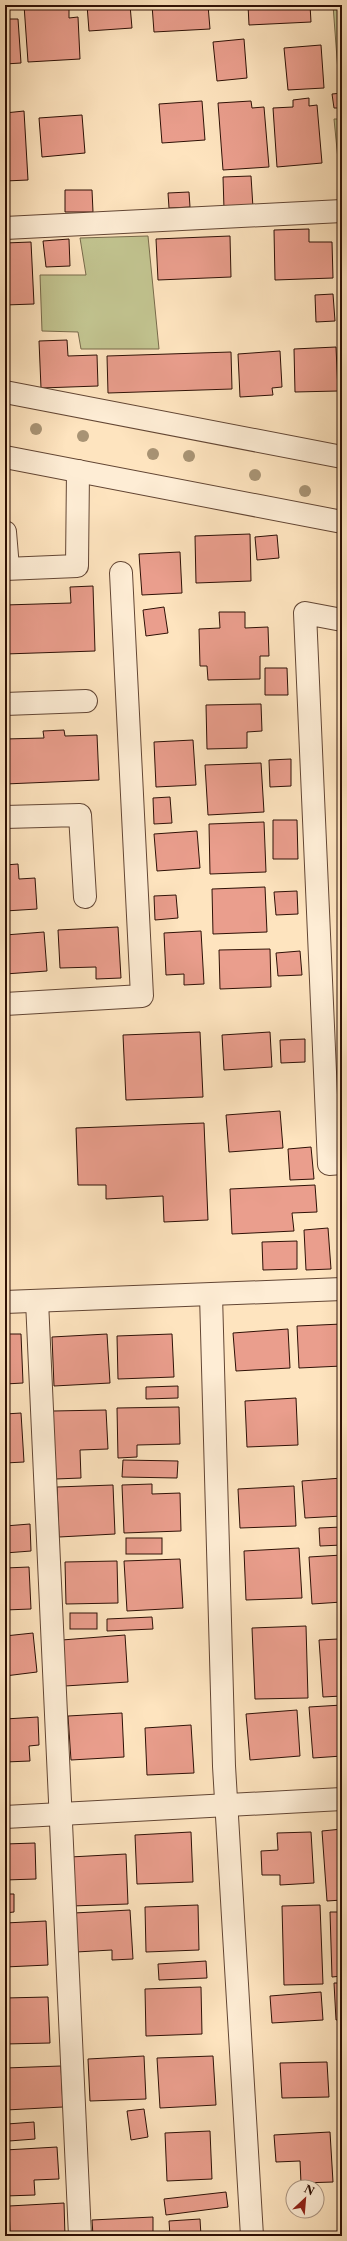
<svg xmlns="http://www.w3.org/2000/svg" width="347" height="2241" font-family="'Libre Caslon Text',serif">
<rect width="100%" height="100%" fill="#fee4bf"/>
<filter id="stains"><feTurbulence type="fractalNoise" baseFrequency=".005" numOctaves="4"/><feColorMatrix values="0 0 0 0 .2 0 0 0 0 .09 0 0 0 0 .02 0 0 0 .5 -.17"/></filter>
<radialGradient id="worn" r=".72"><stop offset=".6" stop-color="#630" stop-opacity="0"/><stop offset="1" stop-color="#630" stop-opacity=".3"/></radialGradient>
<!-- green -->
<g fill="#c2c490" stroke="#786a4b">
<path d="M333,5H342V85H339Z"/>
<path d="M334,119H342V200Z"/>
<path d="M148,236L159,349H81L78,332L42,331L40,275H86L80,238Z"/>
</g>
<!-- building -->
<g fill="#ea9e8d" stroke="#2f1106">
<path d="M24,5H47V9L69,8V18L78,17L80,59L28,62Z"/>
<path d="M87,5H130L132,28L89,31Z"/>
<path d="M152,5H208L210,29L154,32Z"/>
<path d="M248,5H310L311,22L249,25Z"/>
<path d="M5,19H18L21,63L5,64Z"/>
<path d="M244,39L247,78L217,81L213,42Z"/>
<path d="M321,45L324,88L288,90L284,48Z"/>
<path d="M342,93V108H334L332,94Z"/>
<path d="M309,98V106L317,105L322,163L277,167L273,108L293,107V100Z"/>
<path d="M202,101L205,140L162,143L159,104Z"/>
<path d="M251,101L252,108L264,107L269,167L223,170L218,103Z"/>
<path d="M24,111L28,180L5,181V113Z"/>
<path d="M82,115L85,153L42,157L39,118Z"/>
<path d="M251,176L253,208L224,209L223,177Z"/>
<path d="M65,190H92L93,212H65Z"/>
<path d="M189,192L190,207L169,208L168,193Z"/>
<path d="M309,229V242H332L333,278L275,280L274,230Z"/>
<path d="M230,236L231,277L158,280L156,239Z"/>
<path d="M69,239L70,266L46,267L43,241Z"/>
<path d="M31,242L34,304L5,305V243Z"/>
<path d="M333,294L335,321L316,322L315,295Z"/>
<path d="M67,340L68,356L97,355L98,386L41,388L39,341Z"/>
<path d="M336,347L338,391L295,392L294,349Z"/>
<path d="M280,351L282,387L272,388L273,395L240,397L238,354Z"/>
<path d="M231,352L232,389L108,393L107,356Z"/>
<path d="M250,534L251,581L196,583L195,536Z"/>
<path d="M277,535L279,558L257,560L255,537Z"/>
<path d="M180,552L182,593L142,595L139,554Z"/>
<path d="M93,586L95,651L5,654V605L71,603L70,587Z"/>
<path d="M164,607L168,633L146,636L143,610Z"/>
<path d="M219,612H245V628L268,627L269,656H260V679L208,680L207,666H200L199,629L220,628Z"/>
<path d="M265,668H287L288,695H265Z"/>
<path d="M261,704L262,731L247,732V748L207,749L206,705Z"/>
<path d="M64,730L65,736L97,735L99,780L5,784V739L44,738L43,731Z"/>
<path d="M193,740L196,785L156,787L154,742Z"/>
<path d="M291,759V786L270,787L269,760Z"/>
<path d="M261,763L264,812L208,815L205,765Z"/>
<path d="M170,797L172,823L154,824L153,798Z"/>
<path d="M273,820H297L298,859H273Z"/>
<path d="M264,822L266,872L210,874L209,824Z"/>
<path d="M197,831L200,868L157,871L154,834Z"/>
<path d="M18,864L19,879L35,878L37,909L5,911V865Z"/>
<path d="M265,887L267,932L213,934L212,889Z"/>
<path d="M297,891L298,914L276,915L274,892Z"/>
<path d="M176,895L178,918L155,920L154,896Z"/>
<path d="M118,927L121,978L96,979V967L60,968L58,930Z"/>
<path d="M201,931L204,984L184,985V974L166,975L164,933Z"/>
<path d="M44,932L47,971L5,974V935Z"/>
<path d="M270,949L271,987L220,989L219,950Z"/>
<path d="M300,951L302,975L278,976L276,953Z"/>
<path d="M200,1032L203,1097L126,1100L123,1035Z"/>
<path d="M270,1032L272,1067L224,1070L222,1035Z"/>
<path d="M305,1039V1062L281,1063L280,1040Z"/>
<path d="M280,1111L283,1148L229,1152L226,1115Z"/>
<path d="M204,1123L208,1220L164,1222L163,1196L106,1199V1185H78L76,1128Z"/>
<path d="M311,1147L314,1179L290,1180L288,1149Z"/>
<path d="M315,1185L317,1212L292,1213L294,1231L232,1234L230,1189Z"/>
<path d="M328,1228L331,1269L306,1270L304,1230Z"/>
<path d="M297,1241V1269L263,1270L262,1242Z"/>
<path d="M342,1324V1366L299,1368L297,1326Z"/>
<path d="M288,1329L290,1368L236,1371L233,1333Z"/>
<path d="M5,1334H21L23,1383L5,1384Z"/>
<path d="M107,1334L110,1383L54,1386L52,1337Z"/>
<path d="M172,1334L174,1377L118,1379L117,1336Z"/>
<path d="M178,1386V1398L146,1399V1387Z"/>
<path d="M296,1398L298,1445L247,1447L245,1401Z"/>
<path d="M179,1407L180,1444L137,1445V1457L118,1458L117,1408Z"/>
<path d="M106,1410L108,1449L80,1450L81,1478L55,1479L53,1411Z"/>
<path d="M21,1413L24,1462L5,1463V1414Z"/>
<path d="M123,1460L178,1461L177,1478L122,1477Z"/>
<path d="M342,1478V1516L305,1518L302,1481Z"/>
<path d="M152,1484V1494L180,1493L181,1531L124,1533L122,1485Z"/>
<path d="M113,1485L115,1534L59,1537L57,1487Z"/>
<path d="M294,1486L296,1526L240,1528L238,1489Z"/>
<rect x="5" y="1492" width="4" height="25"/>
<path d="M30,1524L31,1551L5,1553V1526Z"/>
<path d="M342,1527V1545L320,1546L319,1528Z"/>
<rect x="126" y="1538" width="36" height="16"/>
<path d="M299,1548L302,1598L246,1600L244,1551Z"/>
<path d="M342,1555V1602L312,1604L309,1557Z"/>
<path d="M180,1559L183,1608L127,1611L124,1561Z"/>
<path d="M117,1561L118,1603L66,1604L65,1562Z"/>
<path d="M29,1567L31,1609L5,1610V1568Z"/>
<rect x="70" y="1613" width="27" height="16"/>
<path d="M152,1617L153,1629L107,1631V1619Z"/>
<path d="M306,1626L308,1698L255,1699L252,1628Z"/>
<path d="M33,1633L37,1672L5,1676V1636Z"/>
<path d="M125,1635L128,1682L65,1686L62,1640Z"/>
<path d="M338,1639L340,1667H342V1696L323,1697L319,1640Z"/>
<path d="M342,1705V1756L313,1758L309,1707Z"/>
<path d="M297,1710L300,1756L250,1760L246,1714Z"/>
<path d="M122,1713L124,1757L71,1760L68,1716Z"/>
<path d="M38,1717L39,1745L29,1746L30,1761L5,1762V1719Z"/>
<path d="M191,1725L194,1773L147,1775L145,1728Z"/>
<path d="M342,1829V1900L327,1901L322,1831Z"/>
<path d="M191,1832L193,1882L137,1884L135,1835Z"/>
<path d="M311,1832L314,1883L280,1885V1875H262L261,1851L278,1850L277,1833Z"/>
<path d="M35,1843L36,1879L5,1880V1844Z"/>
<path d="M126,1854L128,1904L72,1906L70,1857Z"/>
<path d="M5,1894H14V1912L5,1913Z"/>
<path d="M198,1905L199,1950L146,1952L145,1907Z"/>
<path d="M320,1905L323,1984L284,1985L282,1906Z"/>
<path d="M130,1910L133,1959L112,1960V1950L76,1952L74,1913Z"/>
<path d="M330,1912H342V1976L332,1977Z"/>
<path d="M46,1921L48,1965L5,1967V1923Z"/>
<path d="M206,1961L207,1978L159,1980L158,1964Z"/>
<path d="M334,1983H342V2019L336,2020Z"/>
<path d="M201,1987L202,2034L146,2036L145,1989Z"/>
<path d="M321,1992L323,2020L272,2023L270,1996Z"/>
<path d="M48,1997L50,2043L5,2044V1998Z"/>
<path d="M144,2056L146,2099L90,2101L88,2059Z"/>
<path d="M213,2056L216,2105L160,2108L157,2058Z"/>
<path d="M338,2057H342V2094H340Z"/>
<path d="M327,2062L329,2097L282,2098L280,2063Z"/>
<path d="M61,2066L63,2107L6,2110L5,2068Z"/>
<path d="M338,2102H342V2125L340,2126Z"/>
<path d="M144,2109L148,2137L131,2140L127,2111Z"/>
<path d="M34,2122L35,2139L9,2141L7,2124Z"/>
<path d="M210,2131L212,2179L167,2181L165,2133Z"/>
<path d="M330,2132L333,2182L301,2183L300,2161L276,2162L274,2135Z"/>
<path d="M57,2147L59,2179L34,2180L35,2195L5,2196V2150Z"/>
<path d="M226,2192L228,2207L166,2215L164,2199Z"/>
<path d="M64,2203L65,2236H22L21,2233L10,2234L9,2206Z"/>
<path d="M153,2217V2236H93L92,2220Z"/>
<path d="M200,2219L201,2236H170L169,2221Z"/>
</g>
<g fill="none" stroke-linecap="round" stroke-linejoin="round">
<!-- minor casing -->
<g stroke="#634634" stroke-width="24">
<g id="minor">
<path d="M5,228L342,211"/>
<path d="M5,392L342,457"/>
<path d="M5,457L342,522"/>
<path d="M5,532L8,568"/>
<path d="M5,569L77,566L78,471"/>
<path d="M342,620L305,613L329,1164L342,1163"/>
<path d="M5,704L86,701"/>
<path d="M5,817L80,815L85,897"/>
<path d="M5,1004L142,996L121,573"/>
<path d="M211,1295L224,1766L252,2236"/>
<path d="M37,1301L80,2236"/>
<path d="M5,1302L342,1289"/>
<path d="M5,1817L342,1799"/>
</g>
</g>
<!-- minor -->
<use href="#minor" stroke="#feedd5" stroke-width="22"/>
</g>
<!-- trees -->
<g fill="#a89374">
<circle cx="36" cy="429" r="6"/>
<circle cx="83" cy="436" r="6"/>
<circle cx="153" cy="454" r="6"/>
<circle cx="189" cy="456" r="6"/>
<circle cx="255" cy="475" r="6"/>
<circle cx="305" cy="491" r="6"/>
</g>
<!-- margin -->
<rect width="347" height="2241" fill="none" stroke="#fee4bf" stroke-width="20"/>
<rect x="6" y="6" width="335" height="2229" fill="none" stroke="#2f1106" stroke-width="2"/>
<rect x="10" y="10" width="327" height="2221" fill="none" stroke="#2f1106"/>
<!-- north arrow -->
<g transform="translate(305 2199) rotate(26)"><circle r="19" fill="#feedd5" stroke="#ab9582"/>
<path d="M0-3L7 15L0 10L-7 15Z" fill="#8f2418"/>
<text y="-6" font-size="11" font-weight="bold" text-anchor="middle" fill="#2f1106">N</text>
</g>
<rect width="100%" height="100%" filter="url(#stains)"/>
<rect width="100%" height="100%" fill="url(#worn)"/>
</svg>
